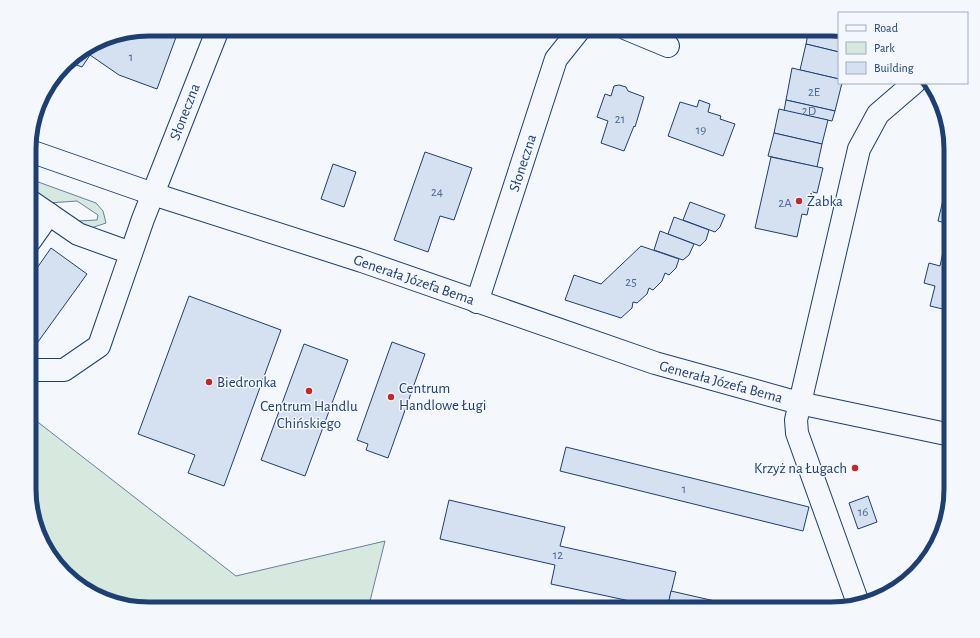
<svg xmlns="http://www.w3.org/2000/svg" width="980" height="638" font-family="'Alegreya Sans',sans-serif">
<rect width="100%" height="100%" fill="#f4f7fb"/>
<!-- green -->
<g fill="#d7e8df" stroke="#687fa3">
<path d="M30,179L96,203L103,211L106,223L88,229L78,221L97,220L98,215L77,201L49,203L30,190Z"/>
<path d="M30,416L236,576L385,541L368,609H149L111,603L82,589L45,549L30,504Z"/>
</g>
<!-- building -->
<g fill="#d5e0f0" stroke="#1d3f73">
<path d="M149,29H179L157,89L119,75L90,55L82,67L68,62L103,38Z"/>
<path d="M809,29L839,30V52L806,44Z"/>
<path d="M806,44L839,52V79L800,70Z"/>
<path d="M792,68L839,79V83H842L835,111L786,100Z"/>
<path d="M619,85L626,87L628,91L644,97L635,127L634,126L624,151L601,143L608,121L597,117L605,94L611,96L614,86Z"/>
<path d="M699,100L710,104L708,112L721,116L720,119L735,124L723,156L668,136L680,102L697,107Z"/>
<path d="M786,100L835,111L832,121L784,111Z"/>
<path d="M779,109L828,120L822,144L774,133Z"/>
<path d="M774,133L822,144L817,167L768,156Z"/>
<path d="M425,152L472,168L454,220L440,216L428,252L394,240Z"/>
<path d="M771,157L823,168L817,193L812,192L807,215L802,214L797,237L755,228Z"/>
<path d="M333,164L356,172L344,207L321,199Z"/>
<path d="M943,200L951,201V311L930,306L935,286L924,283L929,263L940,266L949,224L938,221Z"/>
<path d="M690,202L725,215L720,227L715,232L683,220Z"/>
<path d="M674,217L709,230L706,240L700,246L668,234Z"/>
<path d="M660,231L694,244L689,255L683,260L654,250Z"/>
<path d="M641,246L679,259L676,268L669,275L665,273L662,281L653,290L649,288L647,294L637,303L633,302L632,308L621,318L565,300L574,275L601,284Z"/>
<path d="M51,248L87,274L35,346L30,342V278Z"/>
<path d="M189,296L281,330L224,486L188,473L195,455L138,434Z"/>
<path d="M392,342L425,354L388,458L366,450L368,444L357,440Z"/>
<path d="M304,344L348,360L305,476L261,460Z"/>
<path d="M566,447L809,507L803,531L560,471Z"/>
<path d="M868,496L877,522L858,529L849,503Z"/>
<path d="M449,500L565,527L560,546L676,572L667,609L551,584L555,565L440,539Z"/>
<path d="M671,591L750,609H667Z"/>
</g>
<g fill="none" stroke-linecap="round" stroke-linejoin="round">
<!-- minor casing -->
<g stroke="#1d3f73" stroke-width="24">
<g id="minor">
<path d="M627,29L668,46"/>
<path d="M30,151L153,194L362,261L655,363L799,403L951,435"/>
<path d="M30,201L78,234L131,253"/>
<path d="M30,241L49,214"/>
<path d="M477,302L556,59L580,29"/>
<path d="M30,370H64L99,346L143,219L218,29"/>
<path d="M858,603L797,433L796,420L859,149L878,114L914,83"/>
</g>
</g>
<!-- minor -->
<use href="#minor" stroke="#f4f7fb" stroke-width="22"/>
</g>
<!-- markers -->
<g fill="#c62828" stroke="#f4f7fb" stroke-width="1.5">
<circle cx="799" cy="201" r="4"/>
<circle cx="209" cy="382" r="4"/>
<circle cx="309" cy="391" r="4"/>
<circle cx="391" cy="397" r="4"/>
<circle cx="855" cy="468" r="4"/>
</g>
<g text-anchor="middle" dominant-baseline="central" stroke-width="3" stroke-linejoin="round" paint-order="stroke">
<!-- number labels -->
<g font-size="13" fill="#4b6792">
<text x="131" y="57">1</text>
<text x="814" y="92">2E</text>
<text x="809" y="111">2D</text>
<text x="620" y="119">21</text>
<text x="701" y="130">19</text>
<text x="437" y="192">24</text>
<text x="785" y="203">2A</text>
<text x="631" y="282">25</text>
<text x="684" y="489">1</text>
<text x="863" y="512">16</text>
<text x="558" y="555">12</text>
</g>
<!-- street labels -->
<g font-size="15" fill="#1d3f73" stroke="#f4f7fb">
<text transform="translate(185 112) rotate(-69)">Słoneczna</text>
<text transform="translate(523 163) rotate(-72)">Słoneczna</text>
<text transform="translate(414 280) rotate(19)">Generała Józefa Bema</text>
<text transform="translate(721 382) rotate(15)">Generała Józefa Bema</text>
</g>
<!-- poi labels -->
<g font-size="15" fill="#1d3f73" stroke="#f4f7fb" text-anchor="start">
<text x="807" y="201">Żabka</text>
<text x="217" y="382">Biedronka</text>
<text x="399" y="388">Centrum<tspan x="399" dy="17">Handlowe Ługi</tspan></text>
<text x="309" y="406" text-anchor="middle">Centrum Handlu<tspan x="309" dy="17">Chińskiego</tspan></text>
<text x="847" y="468" text-anchor="end">Krzyż na Ługach</text>
</g>
</g>
<!-- crop -->
<path d="M0 0H980V638H0ZM149 36H831A113 113 0 0 1 944 149V489A113 113 0 0 1 831 602H149A113 113 0 0 1 36 489V149A113 113 0 0 1 149 36Z" fill="#f4f7fb" fill-rule="evenodd"/>
<path fill="none" stroke="#1d3f73" stroke-width="5" d="M149 36H831A113 113 0 0 1 944 149V489A113 113 0 0 1 831 602H149A113 113 0 0 1 36 489V149A113 113 0 0 1 149 36Z"/>
<!-- legend -->
<rect x="838" y="12" width="130" height="72" fill="#f4f7fb" stroke="#9eadc5"/>
<rect x="846" y="25" width="20" height="6" fill="#f4f7fb" stroke="#9eadc5"/>
<text x="874" y="32" font-size="12" fill="#1d3f73">Road</text>
<rect x="846" y="42" width="20" height="12" fill="#d7e8df" stroke="#9eadc5"/>
<text x="874" y="52" font-size="12" fill="#1d3f73">Park</text>
<rect x="846" y="62" width="20" height="12" fill="#d5e0f0" stroke="#9eadc5"/>
<text x="874" y="72" font-size="12" fill="#1d3f73">Building</text>
</svg>
